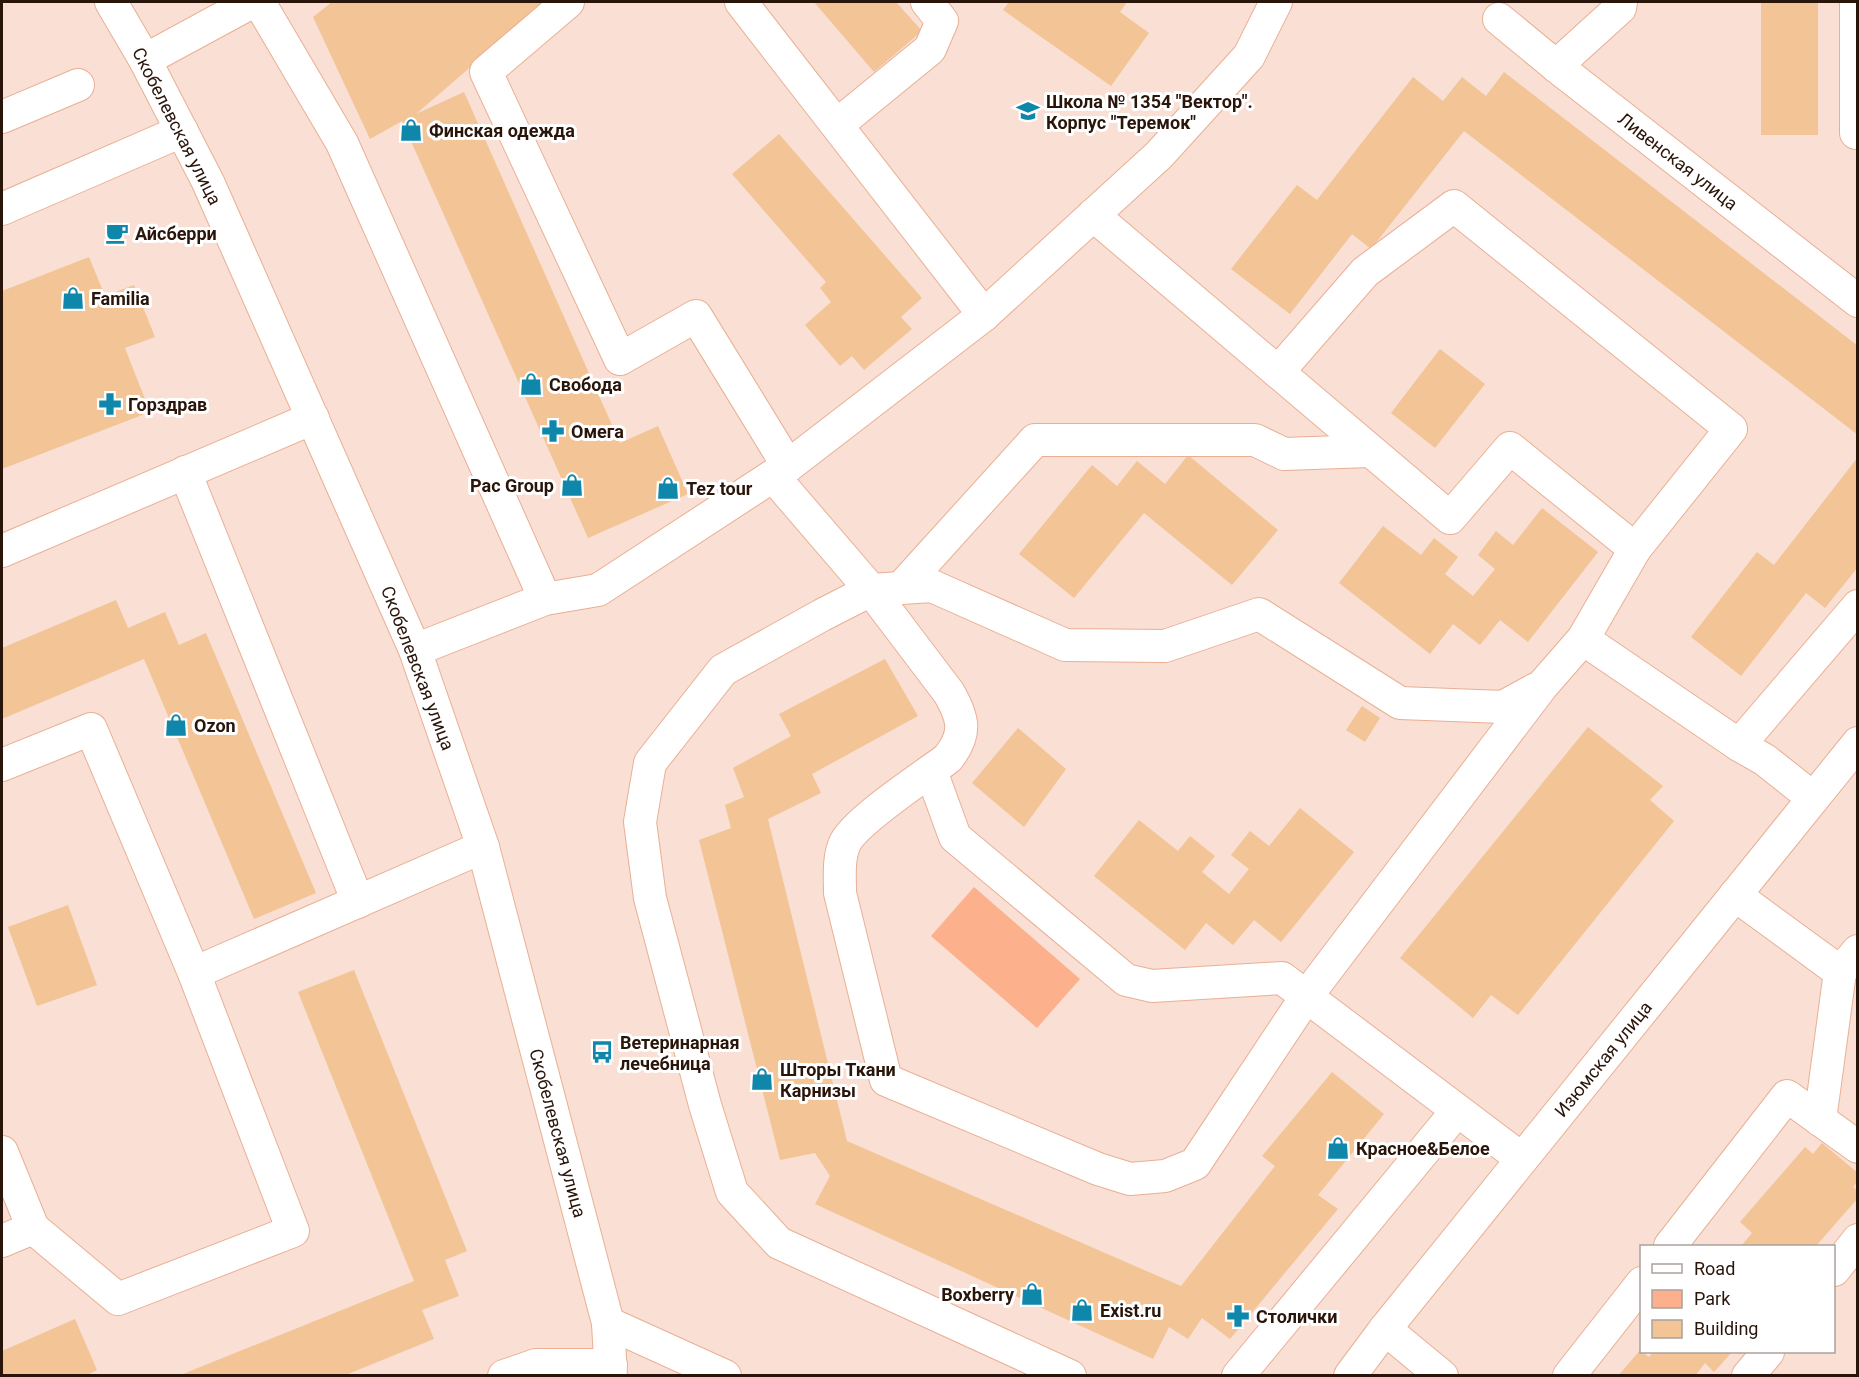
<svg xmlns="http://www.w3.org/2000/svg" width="1859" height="1377" font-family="Roboto,sans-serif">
<rect width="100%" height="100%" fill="#f9dfd4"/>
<!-- green -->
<path fill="#fcb08c" d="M974,887L1080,979L1037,1028L931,936Z"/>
<!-- building -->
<g fill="#f2c496">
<path d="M332,2H546L416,114L464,92L620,443L658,426L688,494L588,538L402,121L370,139L313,17Z"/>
<path d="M814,2H896L922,31L874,72Z"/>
<path d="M1009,2H1127L1120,12L1149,33L1111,86L1003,10Z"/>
<rect x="1761" y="2" width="57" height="133"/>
<path d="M1504,72L1858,346V435L1464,131L1371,249L1352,234L1290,314L1231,269L1297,185L1317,200L1413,77L1443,101L1462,77L1486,96Z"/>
<path d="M779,134L922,298L901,317L912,329L864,370L852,356L840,366L805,325L831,302L820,288L826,282L732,174Z"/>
<path d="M122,224L127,234L111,242L106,232Z"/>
<path d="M89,257L105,296L134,285L155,337L125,348L150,412L2,469V291Z"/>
<path d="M1440,349L1485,384L1435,448L1391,413Z"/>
<path d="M1188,455L1278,530L1232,585L1144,513L1074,598L1019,554L1092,465L1117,486L1137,461L1165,484Z"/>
<path d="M1858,457V567L1825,608L1806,593L1741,676L1691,637L1757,552L1774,565Z"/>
<path d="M1542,508L1598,552L1528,642L1500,620L1480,645L1453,624L1430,654L1339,583L1383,526L1421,555L1434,538L1458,557L1445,574L1473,596L1495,569L1478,555L1496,531L1513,545Z"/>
<path d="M116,600L128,628L165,612L179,645L206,633L316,893L254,919L144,659L2,719V648Z"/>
<path d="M885,659L918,716L812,774L821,793L768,819L847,1141L1181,1286L1275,1166L1262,1156L1332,1072L1384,1114L1318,1195L1338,1209L1230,1339L1202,1318L1188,1339L1169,1327L1153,1359L815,1204L830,1176L815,1153L780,1160L699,840L731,828L725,805L744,797L733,768L791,736L779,714Z"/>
<path d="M1362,706L1380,718L1365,742L1346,730Z"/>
<path d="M1588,727L1663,786L1650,800L1674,821L1518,1015L1491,995L1473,1018L1400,958Z"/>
<path d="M1018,728L1066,769L1024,827L972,783Z"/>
<path d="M1300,808L1354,852L1281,942L1254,920L1233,945L1206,923L1185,950L1094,876L1139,820L1178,851L1190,836L1215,856L1202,872L1229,894L1249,869L1231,855L1250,831L1269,846Z"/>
<path d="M68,905L97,985L37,1006L8,927Z"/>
<path d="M354,970L467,1251L445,1260L459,1296L422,1310L434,1339L343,1376H178L414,1281L298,992Z"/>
<path d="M1822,1143L1858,1173V1181L1853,1187L1858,1191V1198L1816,1246H1741L1752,1233L1740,1222L1805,1147L1813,1154Z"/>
<path d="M75,1319L97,1370L85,1376H2V1351Z"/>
<path d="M1642,1348V1352L1649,1357L1653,1352H1732L1714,1372L1705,1363L1695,1376H1618Z"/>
</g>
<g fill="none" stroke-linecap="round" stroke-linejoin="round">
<!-- minor casing -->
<g stroke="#eaaf93" stroke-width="34">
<g id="minor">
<path d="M111,2L145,60L208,182L415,650L483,847L608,1323L611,1376"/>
<path d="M259,2L342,143L545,599"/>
<path d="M568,2L486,72L620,359L696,316L788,466"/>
<path d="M741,2L984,315"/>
<path d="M1856,2V133"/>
<path d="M1499,19L1556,66L1858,301"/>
<path d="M145,60L252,2"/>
<path d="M1556,66L1620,8L1621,2"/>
<path d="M2,117L78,85"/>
<path d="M837,125L930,49L942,21L927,2"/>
<path d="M2,209L182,131"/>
<path d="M1278,372L1365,272L1454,206L1731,429L1635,549"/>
<path d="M185,472L358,902"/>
<path d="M773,476L871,590L949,693C964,719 967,734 948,758C925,776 856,820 845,843C838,858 840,877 840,893L886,1080L1098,1169L1130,1179L1165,1176L1195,1164L1306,997L1542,686L1583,639L1635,549L1510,448L1450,518L1093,215"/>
<path d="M2,551L313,418"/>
<path d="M901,588L1035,440H1255L1284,454L1370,451"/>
<path d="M1583,639L1739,745L1765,760L1813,798"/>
<path d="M415,650L545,599L598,590L788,466L984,315L1159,155L1249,56L1276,2"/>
<path d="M1739,745L1858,606"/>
<path d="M2,765L91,729L194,973"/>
<path d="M931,771L955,837L1126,980L1152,986L1282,978L1522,1159"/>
<path d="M1735,895L1840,972L1858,951"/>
<path d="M1820,1120L1840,972"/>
<path d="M2,1152L33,1228L2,1241"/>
<path d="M33,1228L118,1299L293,1231L194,973L483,847"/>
<path d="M1670,1246L1787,1096L1858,1147"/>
<path d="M1834,1270L1858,1240"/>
<path d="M608,1323L725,1376"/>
<path d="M1385,1329L1442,1376"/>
<path d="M504,1376L536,1365H611"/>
<path d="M1070,1376L779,1243L732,1192L705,1105L650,898L640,822L650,763L723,670L822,615L871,590L932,586L1065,645L1165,646L1259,614L1400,703L1503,707L1536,689"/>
<path d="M1238,1376L1457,1111"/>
<path d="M1350,1376L1385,1329L1858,743"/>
<path d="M1569,1376L1642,1283"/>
<path d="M1748,1376L1768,1352"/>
</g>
</g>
<!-- minor -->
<use href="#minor" stroke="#fff" stroke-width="32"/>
</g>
<!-- icons -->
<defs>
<g id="school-bare" transform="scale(1.8)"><path d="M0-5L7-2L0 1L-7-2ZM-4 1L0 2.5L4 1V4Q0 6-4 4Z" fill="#0f87ab" stroke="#fff" stroke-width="2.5" paint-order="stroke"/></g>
<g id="shop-bare" transform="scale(1.8)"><path d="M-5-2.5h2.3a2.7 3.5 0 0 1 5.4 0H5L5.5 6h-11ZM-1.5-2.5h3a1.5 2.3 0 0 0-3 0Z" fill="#0f87ab" stroke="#fff" stroke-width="2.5" paint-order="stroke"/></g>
<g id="cafe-bare" transform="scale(1.8)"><path d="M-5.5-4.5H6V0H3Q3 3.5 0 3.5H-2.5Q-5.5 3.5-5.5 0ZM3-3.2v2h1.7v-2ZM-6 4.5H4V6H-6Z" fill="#0f87ab" stroke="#fff" stroke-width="2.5" paint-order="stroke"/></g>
<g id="pharmacy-bare" transform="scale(1.8)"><path d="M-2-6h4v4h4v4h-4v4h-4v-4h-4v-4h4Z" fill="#0f87ab" stroke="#fff" stroke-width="2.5" paint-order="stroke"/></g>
<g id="bus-bare" transform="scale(1.8)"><path d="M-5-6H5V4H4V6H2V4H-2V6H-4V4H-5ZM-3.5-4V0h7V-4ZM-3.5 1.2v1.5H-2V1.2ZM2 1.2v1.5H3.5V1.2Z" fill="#0f87ab" stroke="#fff" stroke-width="2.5" paint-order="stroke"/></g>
</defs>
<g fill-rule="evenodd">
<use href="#school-bare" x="1028" y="111"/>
<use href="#shop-bare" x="411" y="130"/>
<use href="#cafe-bare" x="117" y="233"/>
<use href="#shop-bare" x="73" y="298"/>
<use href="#shop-bare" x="531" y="384"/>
<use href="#pharmacy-bare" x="110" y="404"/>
<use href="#pharmacy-bare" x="553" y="431"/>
<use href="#shop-bare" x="572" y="485"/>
<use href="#shop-bare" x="668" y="488"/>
<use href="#shop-bare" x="176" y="725"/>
<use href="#bus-bare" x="602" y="1052"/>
<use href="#shop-bare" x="762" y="1079"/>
<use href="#shop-bare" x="1338" y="1148"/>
<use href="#shop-bare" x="1032" y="1294"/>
<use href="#shop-bare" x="1082" y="1310"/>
<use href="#pharmacy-bare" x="1238" y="1316"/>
</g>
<g text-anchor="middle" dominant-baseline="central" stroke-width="6" stroke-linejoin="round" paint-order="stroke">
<!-- poi labels -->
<g font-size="18" font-weight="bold" fill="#2a150b" stroke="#fff" text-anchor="start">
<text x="1046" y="101">Школа № 1354 "Вектор".<tspan x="1046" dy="21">Корпус "Теремок"</tspan></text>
<text x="429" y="130">Финская одежда</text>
<text x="135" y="233">Айсберри</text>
<text x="91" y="298">Familia</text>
<text x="549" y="384">Свобода</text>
<text x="128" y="404">Горздрав</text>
<text x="571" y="431">Омега</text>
<text x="554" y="485" text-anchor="end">Pac Group</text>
<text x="686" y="488">Tez tour</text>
<text x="194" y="725">Ozon</text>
<text x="620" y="1042">Ветеринарная<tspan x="620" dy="21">лечебница</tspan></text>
<text x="780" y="1069">Шторы Ткани<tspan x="780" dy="21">Карнизы</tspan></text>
<text x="1356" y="1148">Красное&amp;Белое</text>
<text x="1014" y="1294" text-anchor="end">Boxberry</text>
<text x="1100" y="1310">Exist.ru</text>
<text x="1256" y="1316">Столички</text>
</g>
<!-- street labels -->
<g font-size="18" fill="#2a150b" stroke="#fff">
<text transform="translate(177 126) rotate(63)">Скобелевская улица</text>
<text transform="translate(1678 161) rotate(38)">Ливенская улица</text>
<text transform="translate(418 668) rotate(69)">Скобелевская улица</text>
<text transform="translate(1603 1059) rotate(-51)">Изюмская улица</text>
<text transform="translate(558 1133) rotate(75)">Скобелевская улица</text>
</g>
</g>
<!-- border -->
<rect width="1859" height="1377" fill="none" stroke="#2a150b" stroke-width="6"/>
<!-- legend -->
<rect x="1640" y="1245" width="195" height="108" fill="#ffffff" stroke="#aaa19d" stroke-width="1.5"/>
<rect x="1652" y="1264" width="30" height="9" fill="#ffffff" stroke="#aaa19d" stroke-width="1.5"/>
<text x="1694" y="1275" font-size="18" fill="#2a150b">Road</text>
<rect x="1652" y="1290" width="30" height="18" fill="#fcb08c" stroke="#aaa19d" stroke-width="1.5"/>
<text x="1694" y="1305" font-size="18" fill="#2a150b">Park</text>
<rect x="1652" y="1320" width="30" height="18" fill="#f2c496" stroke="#aaa19d" stroke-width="1.5"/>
<text x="1694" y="1335" font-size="18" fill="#2a150b">Building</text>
</svg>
